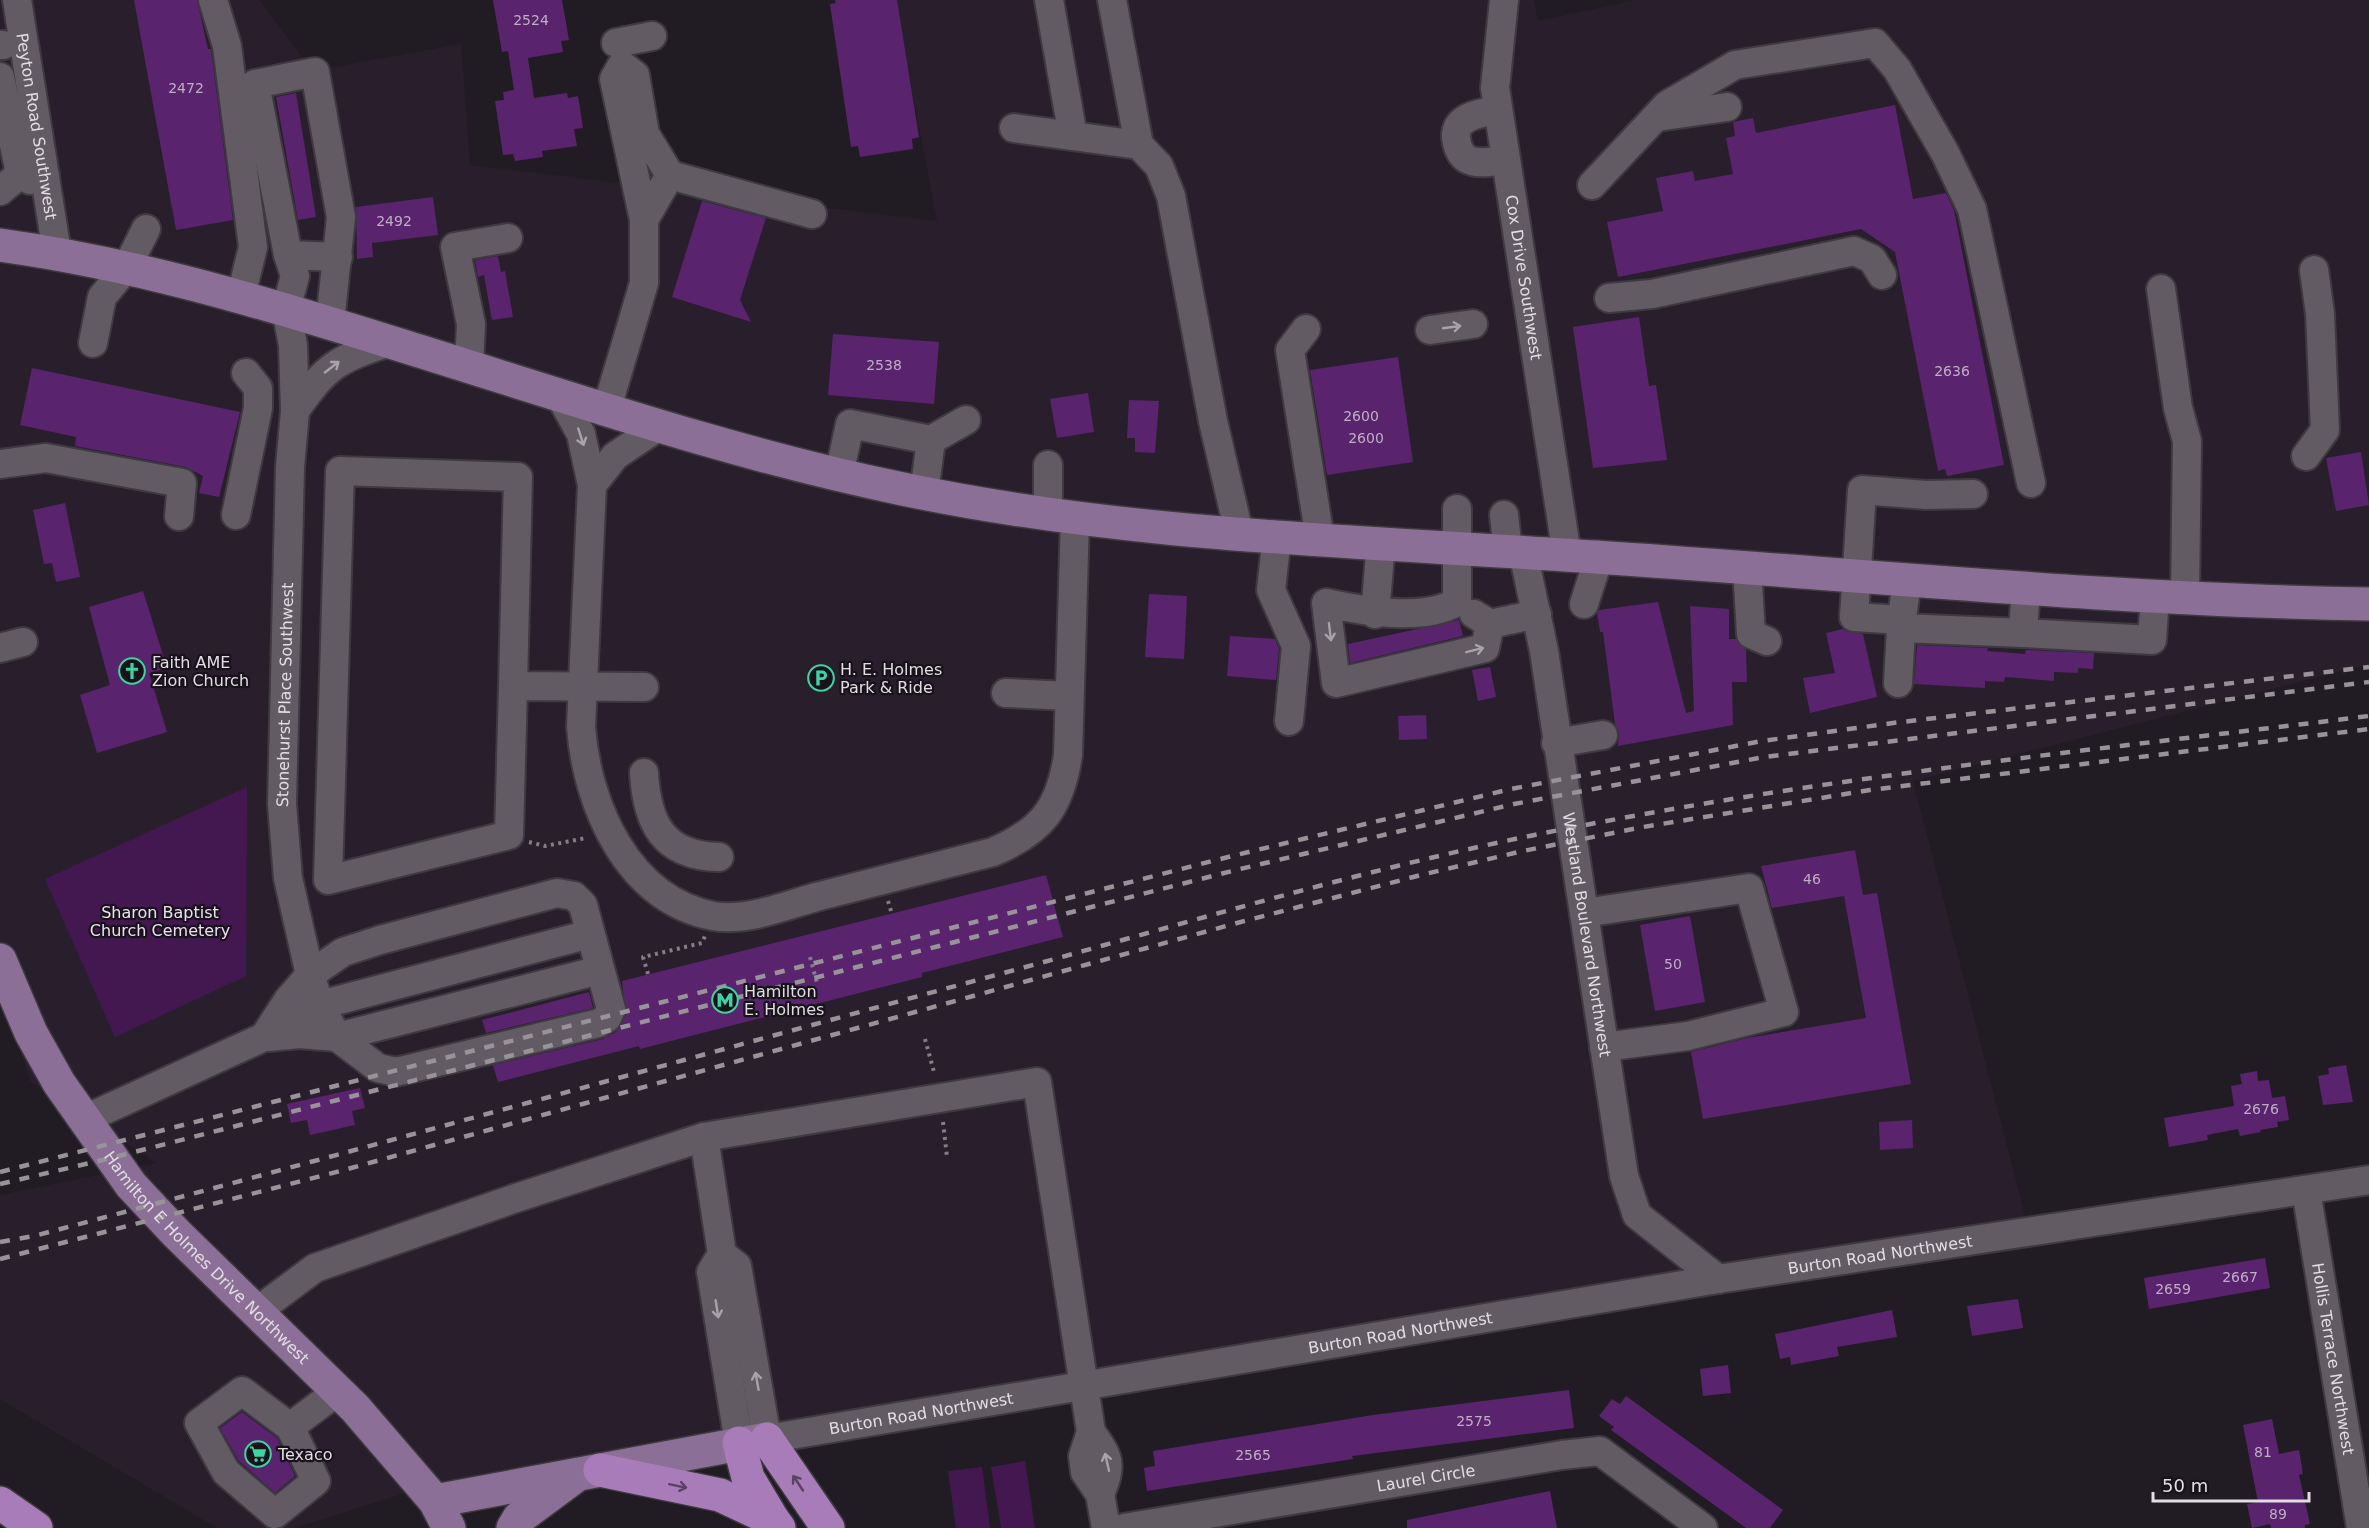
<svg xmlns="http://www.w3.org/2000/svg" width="2369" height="1528" font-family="'DejaVu Sans',sans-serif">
<rect width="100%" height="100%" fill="#211c23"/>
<!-- built -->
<path fill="#291f2c" d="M0,0H259L313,71L461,44L470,165L937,221L895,0H1534L1538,21L1636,0H2369V664L1913,781L2027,1224L424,1487L294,1528H217L0,1399V1195L157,1163L30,1081L0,985Z"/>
<!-- green -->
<g fill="#431851">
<path d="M247,787L246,976L115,1037L45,879Z"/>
<path d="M1025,1461L1035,1528H1001L991,1467Z"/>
<path d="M982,1467L990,1528H956L948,1471Z"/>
</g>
<!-- building -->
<g fill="#5a236d">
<path d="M134,0H197L208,49H211L233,220L176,230Z"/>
<path d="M493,0H562L569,40L561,41L563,52L528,58L534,98L567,93L568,98L578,96L583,128L574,129L577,146L542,151L543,157L515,161L513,154L503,155L495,101L504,100L503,92L514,90L508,51L502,52Z"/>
<path d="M835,0H897L919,137L912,139L913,149L860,157L858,146L851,147L830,4L836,3Z"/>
<path d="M296,93L316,217L298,220L276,97Z"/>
<path d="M1895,105L1913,199L1946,193L1954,210L2004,465L1947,476L1945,469L1938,471L1895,252L1861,229L1618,277L1607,222L1663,211L1656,178L1693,171L1695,181L1733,174L1726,138L1735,136L1733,122L1753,118L1756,133Z"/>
<path d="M433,197L438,235L372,243L373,257L357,259L356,207Z"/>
<path d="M702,201L766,218L740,300L751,322L672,297Z"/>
<path d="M498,256L501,272L505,271L513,317L492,320L484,275L478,277L475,260Z"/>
<path d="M1639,317L1649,386L1656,385L1667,460L1593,468L1573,327Z"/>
<path d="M833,334L939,342L934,404L828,395Z"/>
<path d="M1398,357L1413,462L1327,475L1310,370Z"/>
<path d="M32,368L240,412L219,497L199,493L203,476L186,467L75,446L76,437L20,425Z"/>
<path d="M1088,393L1094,432L1057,438L1050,399Z"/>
<path d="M1129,400L1159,401L1155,453L1135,452V438H1127Z"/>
<path d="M2361,452L2369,505L2336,511L2326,458Z"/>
<path d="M65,503L80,577L56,582L52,563L44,564L33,510Z"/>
<path d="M143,591L167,668L149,673L167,732L97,753L80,695L110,685L89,607Z"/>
<path d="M1149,594L1187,596L1184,659L1145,657Z"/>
<path d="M1658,602L1686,713L1694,711L1690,606L1729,609V639H1736L1746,650L1747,682H1732L1733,725L1618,746L1619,733L1615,724L1603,632H1600L1597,613L1599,610Z"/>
<path d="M1459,620L1463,636L1350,663L1348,644Z"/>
<path d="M1843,629L1863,634L1877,697L1810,713L1803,678L1835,673L1826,633Z"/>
<path d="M1230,636L1275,639L1279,649L1276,680L1227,676Z"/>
<path d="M1917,645L1988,648L1987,651L2025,654L2026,650L2094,653L2093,669L2078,668V673L2054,672V681L2005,677L2004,682L1985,681V688L1914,684Z"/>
<path d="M1490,667L1496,697L1478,701L1472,670Z"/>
<path d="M1426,715L1427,739L1399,740L1398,716Z"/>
<path d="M1855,850L1863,895L1877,893L1911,1084L1703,1119L1691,1052L1747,1038L1866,1018L1844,896L1772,908L1761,866Z"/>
<path d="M1046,875L1063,937L922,973V977L640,1049L639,1046L498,1082L493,1065L603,1039L616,1032L626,1015L622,981Z"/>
<path d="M1690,916L1705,1002L1655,1011L1640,925Z"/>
<path d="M589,992L593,1008L486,1033L482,1020Z"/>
<path d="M2346,1065L2353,1102L2323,1105L2318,1076L2329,1074L2328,1068Z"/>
<path d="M2257,1071L2258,1081L2269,1080L2272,1098L2285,1096L2289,1120L2277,1122L2278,1127L2260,1130L2261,1132L2240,1136L2238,1129L2207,1135L2208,1140L2169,1147L2164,1118L2234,1106L2231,1086L2242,1084L2240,1074Z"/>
<path d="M360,1088L365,1108L352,1111L355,1125L310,1135L307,1120L291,1123L287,1104Z"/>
<path d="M1912,1120L1913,1148L1880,1150L1879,1122Z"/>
<path d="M2265,1258L2270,1288L2149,1309L2144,1278Z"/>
<path d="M2018,1299L2023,1328L1972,1336L1967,1306Z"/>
<path d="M1892,1310L1897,1337L1837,1347L1839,1356L1791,1365L1790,1357L1780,1359L1775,1334Z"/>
<path d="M1728,1365L1731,1393L1703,1396L1700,1369Z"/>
<path d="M1569,1390L1574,1428L1352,1456L1353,1459L1147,1491L1144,1468L1155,1466L1153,1451L1373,1415Z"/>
<path d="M1626,1396L1783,1510L1770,1528H1746L1611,1430L1614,1427L1599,1416L1612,1399L1620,1404Z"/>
<path d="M242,1412L277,1438L295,1476L275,1493L239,1461L220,1428Z"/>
<path d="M2272,1419L2279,1454L2299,1450L2303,1474L2299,1475L2310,1524L2305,1525V1528H2271L2270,1524L2252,1528L2247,1504L2258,1502L2243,1425Z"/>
<path d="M1550,1491L1557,1528H1407V1520Z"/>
</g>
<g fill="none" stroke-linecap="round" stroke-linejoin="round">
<!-- minor casing -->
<g stroke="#3e3a40" stroke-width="32">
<g id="minor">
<path id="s1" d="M17,0L57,253"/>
<path d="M213,0L227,46L253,247L241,296"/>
<path d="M1049,0L1073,136"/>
<path d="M1112,0L1139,145"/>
<path id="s2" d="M1504,0L1495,88L1567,555"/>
<path d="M616,43L652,36"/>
<path d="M0,45H3"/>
<path d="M0,77L20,174L30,180L45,176"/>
<path d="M1498,110C1479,113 1450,117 1457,143C1458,149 1462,156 1467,159C1477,165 1494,161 1505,160"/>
<path d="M1657,117L1727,107"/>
<path d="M1014,128L1139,145L1159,166L1171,196L1213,421L1239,533"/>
<path d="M670,175L812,214"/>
<path d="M1592,185L1667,105L1735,65L1875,43L1897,69L1945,153L1972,209L2031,483"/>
<path d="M0,191L20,174"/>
<path d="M288,255L338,257"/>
<path d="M2161,289L2178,408L2187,441L2185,598"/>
<path d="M1609,298L1652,294L1854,251L1872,259L1882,275"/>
<path d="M1306,329L1290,350L1320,539"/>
<path d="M1430,330L1473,324"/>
<path d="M93,343L102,297L127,267L146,229"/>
<path d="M469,366L471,324L455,247L508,238"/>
<path d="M559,394L581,434L592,485L581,727C587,805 627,899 713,916C745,922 785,906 816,897C875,882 934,867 993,852C1042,831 1060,808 1068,755L1075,518"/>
<path d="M607,408L644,283V220L614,79L622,65L635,75L645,134L670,175L644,220"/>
<path d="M295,411C326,365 338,359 390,342"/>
<path d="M2306,456L2325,430L2320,314L2314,270"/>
<path d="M0,464L46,458L182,483L179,516"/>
<path d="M839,475L850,424L931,440L966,420"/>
<path d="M592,485L615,456L661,425"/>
<path d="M924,493L931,440"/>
<path d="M1048,514V465"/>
<path d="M236,515L258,408V388L246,373"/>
<path d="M1504,515L1508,551"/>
<path d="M1277,536L1271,590L1296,646L1289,721"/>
<path id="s3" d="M1523,552L1544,651L1624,1176L1637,1215L1718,1279"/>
<path d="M1747,567L1751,634L1767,641"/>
<path d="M1907,578L1901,628L2023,633"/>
<path d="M2026,586L2023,633L2152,640L2155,596"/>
<path d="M1457,602C1423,622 1363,611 1326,603L1336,683L1485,648L1490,624"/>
<path d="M1457,602V509"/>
<path d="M1584,604L1599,557"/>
<path d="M1375,614L1381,543"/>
<path d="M1474,614L1490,624L1537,614"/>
<path d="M1902,620L1854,617L1862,490L1926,495L1973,494"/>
<path d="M0,648L23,642"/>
<path d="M1898,683L1901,628"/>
<path d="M513,686L518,477L340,471L328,880L509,835L513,686L644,687"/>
<path d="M1006,693L1069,696"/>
<path d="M1556,743L1603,735"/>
<path d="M644,773C647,823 663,856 719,857"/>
<path d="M1584,913L1749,888L1784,1012L1688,1036L1604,1047"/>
<path id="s4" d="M264,1037L288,1000L310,975L343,952L380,940L557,893L574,896L583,905L611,1009L607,1018L599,1023L396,1072L378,1068L337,1037L320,1005L310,975L288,878L282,804L290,467L295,411L293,345L286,309L295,276L288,255L255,84L315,72L341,217L330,323"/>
<path d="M268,1037L299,1034L337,1037L600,970"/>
<path d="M83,1120L264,1037L320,1005L590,934"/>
<path id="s5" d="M2306,1190L2361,1528"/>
<path id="s6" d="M722,1254L737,1266L767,1439L1718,1279L2369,1180"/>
<path d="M256,1312L315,1268L516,1198L704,1137"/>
<path d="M290,1427L242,1391L199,1423L226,1472L275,1514L316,1481L290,1427L338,1391"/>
<path d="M1091,1432C1109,1457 1113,1464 1100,1494"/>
<path d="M739,1443L711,1272L722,1254L704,1137L1037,1082L1091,1432L1083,1456L1085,1472L1100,1494L1106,1528"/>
<path id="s7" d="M1124,1528L1562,1455L1600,1451L1703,1528"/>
</g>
</g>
<!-- major casing -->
<g stroke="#3e3a40" stroke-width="36">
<g id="major">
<path d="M0,245C132,263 259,301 387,341C556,393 725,452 898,488C1127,537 1363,541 1596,557C1853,574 2111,600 2369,604"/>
<path id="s8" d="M0,960L31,1033L59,1083L131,1185L176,1233L355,1408L435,1501L449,1528"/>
<path d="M435,1501L767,1439"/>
<path d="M513,1528L519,1518L573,1478"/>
</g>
</g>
<!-- highway casing -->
<g stroke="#3e3a40" stroke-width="36">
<g id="highway">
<path d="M767,1439L828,1528"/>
<path d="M739,1443L748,1478L773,1520"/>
<path d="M600,1470L720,1495L773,1520L779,1528"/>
<path d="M0,1503L36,1528"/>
</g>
</g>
<!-- path -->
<g stroke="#827e84" stroke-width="4" stroke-dasharray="3 4.5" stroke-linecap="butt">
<path d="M529,842L545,846L586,838"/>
<path d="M888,901L891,911"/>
<path d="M810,957L817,983"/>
<path d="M648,974L643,957L702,943L705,936"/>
<path d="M925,1039L934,1072"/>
<path d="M943,1122L947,1157"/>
</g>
<!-- minor -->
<use href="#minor" stroke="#625b64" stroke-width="28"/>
<!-- major -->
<use href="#major" stroke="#8c6f96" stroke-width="33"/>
<!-- highway -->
<use href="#highway" stroke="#a87cb8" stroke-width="33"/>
<!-- rail -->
<g stroke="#979399" stroke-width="4.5" stroke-dasharray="10 10" stroke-linecap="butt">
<path d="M0,1172L1232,856L1511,789L1762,741L1893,723L2369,667"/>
<path d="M0,1184L107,1159L1236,870L1514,804L1764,757L2369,682"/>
<path d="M0,1242L34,1236C364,1149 692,1057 1022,968C1204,918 1385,863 1570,828C1834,776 2102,749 2369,716"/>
<path d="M0,1259L344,1170L1237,923L1421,875L1523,851L1643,827L1870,790L2369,729"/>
</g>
</g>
<!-- one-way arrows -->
<defs><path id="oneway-shaft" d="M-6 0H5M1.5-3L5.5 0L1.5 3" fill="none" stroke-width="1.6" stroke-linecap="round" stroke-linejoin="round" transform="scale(1.5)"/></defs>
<g stroke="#a8a2aa">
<use href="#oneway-shaft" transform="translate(1452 327) rotate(-8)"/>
<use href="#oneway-shaft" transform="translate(332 367) rotate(-38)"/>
<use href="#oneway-shaft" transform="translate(581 437) rotate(72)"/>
<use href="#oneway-shaft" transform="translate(1330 632) rotate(83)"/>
<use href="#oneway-shaft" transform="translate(1475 650) rotate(-14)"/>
<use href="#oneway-shaft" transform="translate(717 1309) rotate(81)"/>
<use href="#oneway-shaft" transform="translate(757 1381) rotate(-100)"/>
<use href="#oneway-shaft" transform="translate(1107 1462) rotate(-103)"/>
</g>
<g stroke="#594261">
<use href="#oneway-shaft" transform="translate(798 1483) rotate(-124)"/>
<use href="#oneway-shaft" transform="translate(678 1486) rotate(12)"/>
</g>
<!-- icons -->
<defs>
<g id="church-ring" transform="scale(1.35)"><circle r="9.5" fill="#18121a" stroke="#3dd4a3" stroke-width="1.5"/><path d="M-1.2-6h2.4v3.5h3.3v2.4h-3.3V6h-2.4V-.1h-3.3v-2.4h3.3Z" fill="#3dd4a3"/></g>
<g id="parking-ring" transform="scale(1.35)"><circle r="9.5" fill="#18121a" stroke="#3dd4a3" stroke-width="1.5"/><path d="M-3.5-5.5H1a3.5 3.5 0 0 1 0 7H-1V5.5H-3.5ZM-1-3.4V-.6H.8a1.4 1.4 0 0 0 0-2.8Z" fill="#3dd4a3"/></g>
<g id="metro-ring" transform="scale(1.35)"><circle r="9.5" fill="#18121a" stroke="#3dd4a3" stroke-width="1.5"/><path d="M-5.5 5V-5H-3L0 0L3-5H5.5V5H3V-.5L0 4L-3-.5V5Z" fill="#3dd4a3"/></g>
<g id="supermarket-ring" transform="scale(1.35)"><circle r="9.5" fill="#18121a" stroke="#3dd4a3" stroke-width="1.5"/><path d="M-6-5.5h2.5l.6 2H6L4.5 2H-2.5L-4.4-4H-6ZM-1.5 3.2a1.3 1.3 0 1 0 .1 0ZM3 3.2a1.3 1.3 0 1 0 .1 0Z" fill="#3dd4a3"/></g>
</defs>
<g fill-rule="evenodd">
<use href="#church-ring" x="132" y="671"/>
<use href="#parking-ring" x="821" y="678"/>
<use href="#metro-ring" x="725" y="1000"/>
<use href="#supermarket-ring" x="258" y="1454"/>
</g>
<g text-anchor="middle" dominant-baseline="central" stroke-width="4.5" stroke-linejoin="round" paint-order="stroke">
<!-- number labels -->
<g font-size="14" fill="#bfaec6">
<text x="531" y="20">2524</text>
<text x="186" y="88">2472</text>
<text x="394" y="221">2492</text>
<text x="884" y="365">2538</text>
<text x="1952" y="371">2636</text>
<text x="1361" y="416">2600</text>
<text x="1366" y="438">2600</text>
<text x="1812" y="879">46</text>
<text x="1673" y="964">50</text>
<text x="2261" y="1109">2676</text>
<text x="2240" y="1277">2667</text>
<text x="2173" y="1289">2659</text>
<text x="1474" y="1421">2575</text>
<text x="2263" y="1452">81</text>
<text x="1253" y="1455">2565</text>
<text x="2278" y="1514">89</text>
</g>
<!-- street labels -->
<g font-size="16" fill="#e1dde3" stroke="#18121a">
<text stroke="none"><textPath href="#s1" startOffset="128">Peyton Road Southwest</textPath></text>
<text stroke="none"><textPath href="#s2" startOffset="280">Cox Drive Southwest</textPath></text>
<text stroke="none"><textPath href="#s4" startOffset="1126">Stonehurst Place Southwest</textPath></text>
<text stroke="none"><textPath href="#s3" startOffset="388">Westland Boulevard Northwest</textPath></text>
<text stroke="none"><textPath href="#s6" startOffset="1323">Burton Road Northwest</textPath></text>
<text stroke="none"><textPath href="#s8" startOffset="366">Hamilton E Holmes Drive Northwest</textPath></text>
<text stroke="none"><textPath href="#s6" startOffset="837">Burton Road Northwest</textPath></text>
<text stroke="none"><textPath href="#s5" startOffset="171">Hollis Terrace Northwest</textPath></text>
<text stroke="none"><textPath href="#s6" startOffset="351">Burton Road Northwest</textPath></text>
<text stroke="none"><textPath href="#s7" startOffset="306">Laurel Circle</textPath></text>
</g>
<!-- poi labels -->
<g font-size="16" fill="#e1dde3" stroke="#18121a" text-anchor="start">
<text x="152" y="662">Faith AME<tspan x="152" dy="18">Zion Church</tspan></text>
<text x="840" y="669">H. E. Holmes<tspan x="840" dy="18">Park &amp; Ride</tspan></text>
<text x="744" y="991">Hamilton<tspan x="744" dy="18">E. Holmes</tspan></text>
<text x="278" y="1454">Texaco</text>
</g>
<!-- park labels -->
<g font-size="16" fill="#eddef3" stroke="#18121a">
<text x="160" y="912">Sharon Baptist<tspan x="160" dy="18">Church Cemetery</tspan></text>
</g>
</g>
<!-- scale -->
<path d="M2153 1492v9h156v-9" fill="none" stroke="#e1dde3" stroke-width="3"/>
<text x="2162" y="1492" font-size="18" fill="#e1dde3" stroke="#18121a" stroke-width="4.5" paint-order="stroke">50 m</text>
</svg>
